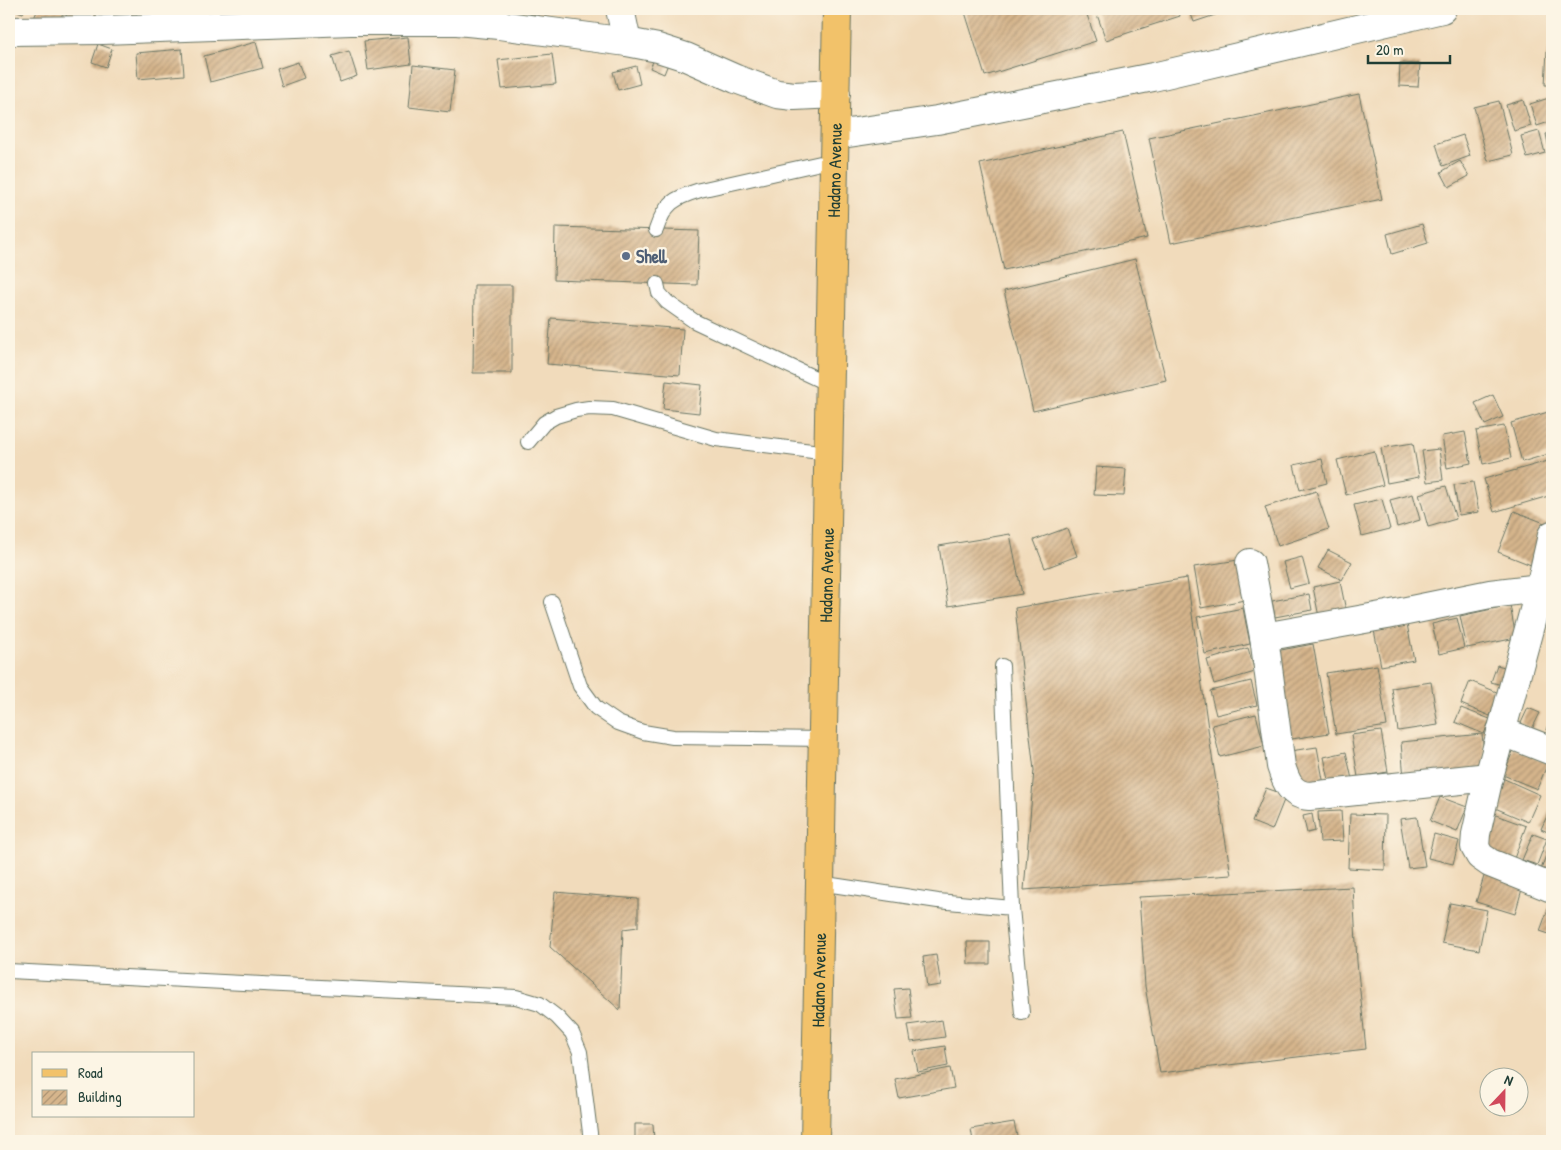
<svg xmlns="http://www.w3.org/2000/svg" width="1561" height="1150" font-family="'Patrick Hand',sans-serif">
<defs>
<pattern id="building-hatch" width="6" height="6" patternUnits="userSpaceOnUse" patternTransform="scale(1.25)"><rect width="6" height="6" fill="#d6b58c"/><path d="M-1 1l2-2M0 6l6-6M5 7l2-2" fill="none" stroke="#ad9473"/></pattern>
</defs>
<rect width="100%" height="100%" fill="#fcf5e5"/>
<filter id="ink" filterUnits="userSpaceOnUse"><feTurbulence type="fractalNoise" baseFrequency=".02" numOctaves="2"/><feDisplacementMap in="SourceGraphic" scale="10" xChannelSelector="R" yChannelSelector="G"/><feConvolveMatrix kernelMatrix="1 2 1 2 8 2 1 2 1" color-interpolation-filters="sRGB"/></filter>
<filter id="wash" filterUnits="userSpaceOnUse"><feTurbulence type="fractalNoise" baseFrequency=".0096" numOctaves="4" result="noise"/><feDisplacementMap in="SourceGraphic" scale="20" xChannelSelector="R" yChannelSelector="G"/><feGaussianBlur stdDeviation="1.12" result="paint"/><feColorMatrix in="noise" values="0 0 0 0 0 0 0 0 0 0 0 0 0 0 0 0 0 1.4 0 .05"/><feComposite in="paint" operator="in"/></filter>
<g filter="url(#wash)">
<rect width="100%" height="100%" fill="#f1dbbb"/>
<g id="blocks">
<!-- building -->
<g fill="url(#building-hatch)">
<path d="M11,9H25L23,13Z"/>
<path d="M38,9H64L58,27L34,18Z"/>
<path d="M68,9H98L92,26L66,16Z"/>
<path d="M122,9H138L135,17L121,12Z"/>
<path d="M148,9H164L161,18L147,13Z"/>
<path d="M168,9H179L175,20L165,16Z"/>
<path d="M191,9H207L205,16L190,11Z"/>
<path d="M232,9H255L252,16Z"/>
<path d="M531,9H547L544,18L530,13Z"/>
<path d="M964,9H1085L1096,41L985,76Z"/>
<path d="M1095,9H1178L1180,16L1106,40Z"/>
<path d="M1189,9H1233L1194,22Z"/>
<path d="M408,37L411,64L368,70L364,41Z"/>
<path d="M256,42L263,68L210,82L204,56Z"/>
<path d="M98,44L112,49L106,67L92,62Z"/>
<path d="M182,49L184,75L138,79L136,53Z"/>
<path d="M349,51L357,76L340,82L332,56Z"/>
<path d="M1547,51L1552,52V85H1545Z"/>
<path d="M657,53L670,59L664,74L650,68Z"/>
<path d="M552,54L556,84L502,89L498,60Z"/>
<path d="M298,62L304,78L282,86L277,69Z"/>
<path d="M1400,63L1420,64L1418,87L1399,86Z"/>
<path d="M413,65L455,70L450,112L409,107Z"/>
<path d="M636,66L640,84L618,90L613,72Z"/>
<path d="M1359,94L1382,199L1171,243L1149,138Z"/>
<path d="M1552,97V121L1537,126L1530,104Z"/>
<path d="M1523,100L1531,126L1514,131L1506,105Z"/>
<path d="M1499,101L1513,155L1488,161L1474,107Z"/>
<path d="M1539,131L1545,153L1527,158L1521,136Z"/>
<path d="M1123,132L1147,238L1004,270L980,164Z"/>
<path d="M1552,133V158H1551L1546,134Z"/>
<path d="M1463,135L1470,156L1443,166L1436,144Z"/>
<path d="M1460,161L1469,176L1449,187L1441,172Z"/>
<path d="M1422,224L1428,243L1392,254L1387,234Z"/>
<path d="M555,227L699,231L697,285L554,280Z"/>
<path d="M1135,259L1166,380L1033,411L1004,291Z"/>
<path d="M474,285H512V373H473Z"/>
<path d="M551,318L683,329L680,375L547,364Z"/>
<path d="M666,381L702,385L699,413L663,409Z"/>
<path d="M1493,395L1503,417L1485,425L1475,403Z"/>
<path d="M1548,412L1552,427V453L1522,462L1511,423Z"/>
<path d="M1504,426L1511,458L1483,464L1476,431Z"/>
<path d="M1465,432L1471,463L1447,468L1442,436Z"/>
<path d="M1413,443L1419,477L1387,483L1381,448Z"/>
<path d="M1439,449L1443,480L1427,482L1422,451Z"/>
<path d="M1374,451L1383,485L1346,495L1337,460Z"/>
<path d="M1322,459L1327,483L1300,490L1294,465Z"/>
<path d="M1548,461L1552,475V495L1494,512L1484,479Z"/>
<path d="M1096,467L1126,469L1124,496L1094,495Z"/>
<path d="M1473,482L1479,512L1459,515L1454,485Z"/>
<path d="M1446,486L1456,519L1428,527L1419,494Z"/>
<path d="M1316,491L1329,529L1278,546L1265,507Z"/>
<path d="M1413,494L1420,520L1397,527L1390,500Z"/>
<path d="M1382,499L1390,529L1362,536L1354,505Z"/>
<path d="M1514,511L1547,524L1531,565L1498,552Z"/>
<path d="M1067,528L1077,556L1045,568L1034,540Z"/>
<path d="M1010,534L1022,594L948,606L939,546Z"/>
<path d="M1328,550L1352,562L1342,580L1318,568Z"/>
<path d="M1302,557L1309,583L1290,588L1283,562Z"/>
<path d="M1238,560L1245,600L1201,608L1194,567Z"/>
<path d="M1187,578L1211,750L1231,875L1024,890L1034,770L1015,608Z"/>
<path d="M1340,581L1347,616L1320,622L1313,587Z"/>
<path d="M1309,594L1312,610L1275,617L1272,601Z"/>
<path d="M1510,605L1516,638L1467,648L1460,616Z"/>
<path d="M1243,608L1250,644L1205,654L1197,617Z"/>
<path d="M1457,618L1464,648L1439,654L1432,624Z"/>
<path d="M1407,624L1414,660L1381,666L1374,630Z"/>
<path d="M1313,644L1329,733L1292,739L1276,651Z"/>
<path d="M1248,648L1255,672L1214,684L1207,660Z"/>
<path d="M1377,665L1387,726L1336,734L1326,673Z"/>
<path d="M1497,665L1508,668L1502,685L1491,682Z"/>
<path d="M1251,681L1257,705L1216,715L1210,691Z"/>
<path d="M1470,681L1499,693L1490,716L1461,704Z"/>
<path d="M1431,682L1438,725L1398,731L1392,688Z"/>
<path d="M1461,708L1490,719L1484,734L1455,722Z"/>
<path d="M1528,708L1540,713L1532,729L1521,723Z"/>
<path d="M1256,714L1264,746L1220,757L1212,725Z"/>
<path d="M1552,716V732L1547,730Z"/>
<path d="M1381,731L1388,772L1358,777L1351,735Z"/>
<path d="M1482,734L1486,771L1404,779L1401,742Z"/>
<path d="M1317,747L1324,785L1297,790L1290,751Z"/>
<path d="M1514,749L1548,763L1537,789L1503,775Z"/>
<path d="M1346,752L1353,784L1331,789L1324,757Z"/>
<path d="M1552,764V778L1547,776Z"/>
<path d="M1500,777L1540,795L1528,822L1488,805Z"/>
<path d="M1266,788L1286,795L1272,830L1252,822Z"/>
<path d="M1440,797L1467,807L1457,832L1430,821Z"/>
<path d="M1552,805V834L1541,829Z"/>
<path d="M1341,811L1343,841L1320,842L1318,812Z"/>
<path d="M1312,814L1315,831L1307,833L1303,816Z"/>
<path d="M1350,814L1386,815L1385,870L1348,868Z"/>
<path d="M1493,814L1526,826L1512,864L1479,851Z"/>
<path d="M1417,817L1425,866L1408,868L1400,819Z"/>
<path d="M1434,834L1459,841L1453,864L1428,858Z"/>
<path d="M1533,834L1547,839L1537,865L1522,860Z"/>
<path d="M1549,846L1552,847V877L1540,873Z"/>
<path d="M1486,870L1524,882L1515,914L1476,902Z"/>
<path d="M1353,887L1357,962L1366,1049L1160,1073L1145,986L1139,897Z"/>
<path d="M555,892L638,899V927L623,929L620,1010L550,947Z"/>
<path d="M1552,898V935L1540,931Z"/>
<path d="M1450,903L1487,910L1479,950L1442,943Z"/>
<path d="M967,942H990V964H968Z"/>
<path d="M936,955L941,985L927,987L923,957Z"/>
<path d="M908,988L912,1018L898,1019L894,989Z"/>
<path d="M942,1020L945,1037L911,1042L908,1025Z"/>
<path d="M945,1046L948,1066L918,1072L914,1051Z"/>
<path d="M950,1068L954,1088L899,1098L895,1079Z"/>
<path d="M1014,1122L1018,1141H973L971,1129Z"/>
<path d="M635,1124H653L654,1141H635Z"/>
</g>
</g>
</g>
<g filter="url(#ink)">
<use href="#blocks" fill-opacity="0" stroke="#687463" stroke-width="1"/>
<g fill="none" stroke-linecap="round" stroke-linejoin="round">
<!-- lane casing -->
<g stroke="#687463" stroke-width="16">
<g id="lane">
<path d="M656,230C665,203 674,198 700,190L834,160"/>
<path d="M657,284L659,293L667,302L694,321L830,385"/>
<path d="M528,442L544,423L556,416L576,410L589,408L613,409L716,439L828,453"/>
<path d="M552,602L580,686L596,708L618,723L643,732L673,737L823,739"/>
<path d="M1002,666L1012,908L1022,1013"/>
<path d="M819,883L938,901L1012,908"/>
<path d="M9,971L516,997L540,1004L557,1017L572,1033L580,1052L591,1141"/>
</g>
</g>
<!-- street casing -->
<g stroke="#687463" stroke-width="30">
<g id="street">
<path d="M620,9L627,42"/>
<path d="M9,31L103,30L351,21H457L499,25L627,42L658,48L686,57L736,79L777,94L794,96L836,94"/>
<path d="M835,135L937,120L1153,77L1442,9"/>
<path d="M1552,535L1540,588L1489,777L1476,834L1475,847L1480,856L1490,863L1552,888"/>
<path d="M1250,563L1264,637L1281,766C1286,782 1291,795 1309,796L1489,777"/>
<path d="M1264,637L1387,615L1490,594L1540,588L1552,593"/>
<path d="M1501,731L1552,751"/>
</g>
</g>
<!-- primary casing -->
<g stroke="#687463" stroke-width="30">
<g id="primary">
<path id="s1" d="M815,1141L837,9"/>
</g>
</g>
<!-- lane -->
<use href="#lane" stroke="#fff" stroke-width="14"/>
<!-- street -->
<use href="#street" stroke="#fff" stroke-width="28"/>
<!-- primary -->
<use href="#primary" stroke="#f2c26a" stroke-width="28"/>
</g>
</g>
<!-- markers -->
<circle fill="#5c6f8a" stroke="#fcf5e5" stroke-width="2" cx="626" cy="256" r="5"/>
<g text-anchor="middle" dominant-baseline="central" stroke-width="4.5" stroke-linejoin="round" paint-order="stroke">
<!-- street labels -->
<g font-size="18" fill="#1f3d34" stroke="#fcf5e5">
<text stroke="none"><textPath href="#s1" startOffset="971">Hadano Avenue</textPath></text>
<text stroke="none"><textPath href="#s1" startOffset="566">Hadano Avenue</textPath></text>
<text stroke="none"><textPath href="#s1" startOffset="161">Hadano Avenue</textPath></text>
</g>
<!-- service labels -->
<g font-size="18" font-weight="bold" fill="#4e5e75" stroke="#fcf5e5" text-anchor="start">
<text x="636" y="256">Shell</text>
</g>
</g>
<!-- margin -->
<rect width="1561" height="1150" fill="none" stroke="#fcf5e5" stroke-width="30"/>
<!-- legend -->
<rect x="32" y="1052" width="162" height="65" fill="#fcf5e5" stroke="#a4ab9e"/>
<rect x="42" y="1069" width="25" height="8" fill="#f2c26a" stroke="#a4ab9e"/>
<text x="78" y="1078" font-size="15" fill="#1f3d34">Road</text>
<rect x="42" y="1090" width="25" height="15" fill="url(#building-hatch)" stroke="#a4ab9e"/>
<text x="78" y="1102" font-size="15" fill="#1f3d34">Building</text>
<!-- north arrow -->
<g transform="translate(1504 1092) rotate(22)"><circle r="24" fill="#fcf5e5" stroke="#a4ab9e"/>
<path d="M0-4L9 19L0 12L-9 19Z" fill="#d1495b"/>
<text y="-8" font-size="14" font-weight="bold" text-anchor="middle" fill="#1f3d34">N</text>
</g>
<!-- scale -->
<path d="M1368 55v8h82v-8" fill="none" stroke="#1f3d34" stroke-width="2.5"/>
<text x="1376" y="55" font-size="15" fill="#1f3d34" stroke="#fcf5e5" stroke-width="4" paint-order="stroke">20 m</text>
</svg>
